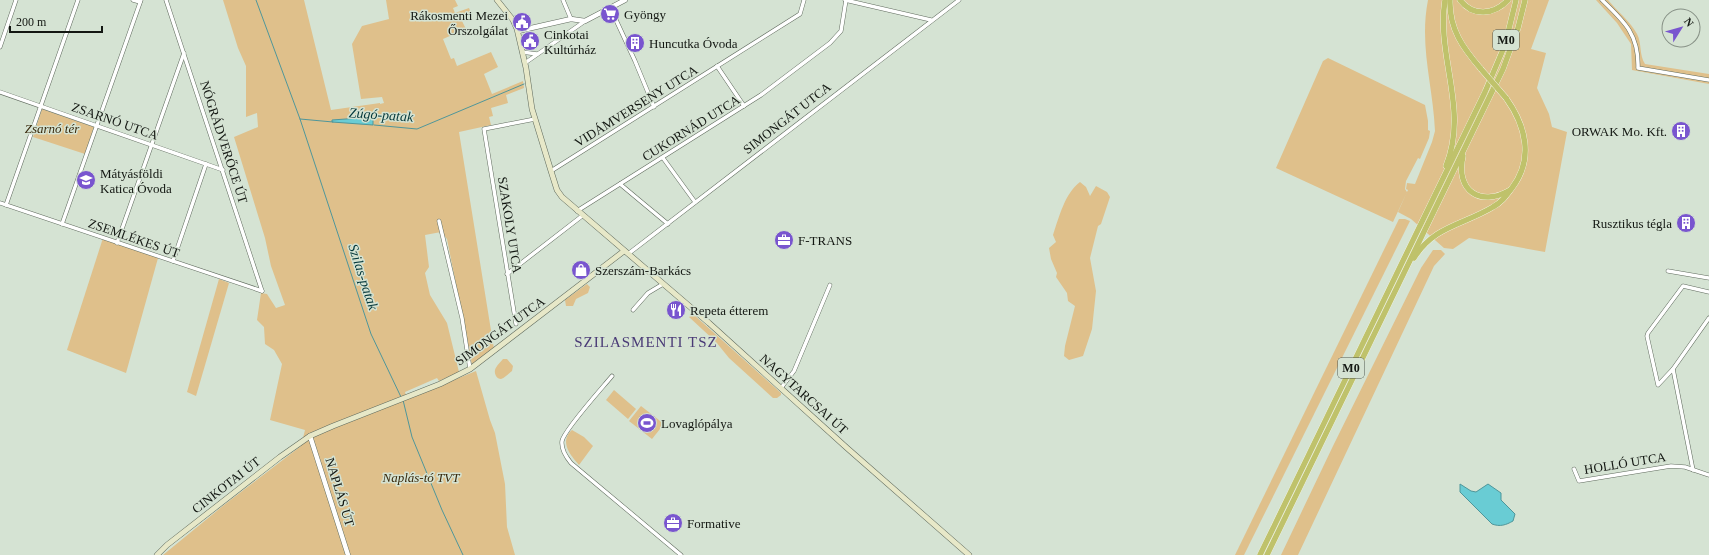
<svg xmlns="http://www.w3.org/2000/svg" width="1709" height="555" font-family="'Times New Roman',serif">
<rect width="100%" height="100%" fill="#d5e3d3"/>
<!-- green -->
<g fill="#dfc08b">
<path d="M223,0H304L331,110L380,103V104L384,103L382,97L361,99L352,44L362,26L389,19L386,0H455L458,6L453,8L455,13L469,8L471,13L460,17L466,29L443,39L451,59L454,58L457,66L491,52L498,67L484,74L492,94L523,81L524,88L506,95L508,103L491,108L493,116L489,117L491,125L459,132L494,349L472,365L447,239L441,232L425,235L429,267L425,273L430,295L447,323L459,372L439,381L437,378L405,392L407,399L476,371L490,420L495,433L505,484L507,527L515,555H163L224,505L301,446L305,430L270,420L282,364L274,350L265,344L264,327L257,320L261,293L267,294L276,308L285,305L271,266L265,238L234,137L258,127L257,113L246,117V66L238,48Z"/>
<path d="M1428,0H1549L1531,49L1546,53L1537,88L1549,114L1552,127L1567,132L1545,252L1469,238L1453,249L1444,248L1411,219L1398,212L1407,192L1393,222L1276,168L1323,61L1328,58L1425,105L1428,121V130L1430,131L1429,138L1420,159L1418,158L1406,181L1405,189L1407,192L1408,190L1406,189L1407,183L1415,184L1432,142L1435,131C1433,85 1419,46 1428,0Z"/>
<path d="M1596,0H1608C1617,11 1630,21 1637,34C1642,43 1639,55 1645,64L1709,74V84L1632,70L1631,44L1617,23Z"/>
<path d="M42,109L94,127L85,154L33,137Z"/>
<path d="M1080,182L1086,187L1090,196L1096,186L1107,192L1110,197L1101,224L1098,226L1090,258L1096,291L1092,329L1083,356L1069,360L1064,356L1065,346L1075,306L1068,301L1067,293L1056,277L1057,273L1051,259L1049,248L1056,242L1053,235C1059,217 1065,193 1080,182Z"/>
<path d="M1399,219H1405L1410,221L1244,555H1235Z"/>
<path d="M103,238L158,258L126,373L67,350Z"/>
<path d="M1433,250H1441L1445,254L1434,266L1298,555H1281L1333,446L1421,268Z"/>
<path d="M219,279L229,283L196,396L187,392Z"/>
<path d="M587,284L590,287L588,293L576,299L573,306H566L565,300Z"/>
<path d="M693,314L781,393V395L777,398H773L729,358L716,342L689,317Z"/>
<path d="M503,359H507L513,366L512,371C509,373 505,378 501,379C499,379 497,378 496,376C492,369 499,364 503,359Z"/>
<path d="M614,390L636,409L628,419L606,400Z"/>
<path d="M641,406L664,424L652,439L629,421Z"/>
<path d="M572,430L584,437L593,446L579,465C570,455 559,441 572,430Z"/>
</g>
<!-- water -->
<g fill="#69ccd4" stroke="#4f969a">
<path d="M373,117V125L332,122V120Z"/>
<path d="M1460,484L1471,491L1476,492L1488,484L1501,493V500L1515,514L1513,521C1506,525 1500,527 1492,524L1460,492Z"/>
</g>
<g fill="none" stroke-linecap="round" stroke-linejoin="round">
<!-- stream -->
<g stroke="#4f969a" stroke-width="1">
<path d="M256,0L300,119L371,334L401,397"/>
<path d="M300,119L333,122"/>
<path d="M374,125L417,129L524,84"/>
<path d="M403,400L412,437L442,510L463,555"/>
</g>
<!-- minor casing -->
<g stroke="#606b5e" stroke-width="4.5">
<g id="minor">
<path d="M133,0L140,2"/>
<path d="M166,0L262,291"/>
<path d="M563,0L571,19"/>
<path d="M845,0L931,20"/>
<path d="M1602,0C1625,22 1639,35 1638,68L1709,80"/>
<path d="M610,7L635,61L654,107"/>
<path d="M0,47L16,0"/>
<path d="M522,52L537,54"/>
<path d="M525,63L585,21"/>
<path d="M717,66L744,106"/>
<path d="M0,92L223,170"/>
<path d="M663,158L695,202"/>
<path d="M551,171L800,14L804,0"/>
<path d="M620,184L668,224"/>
<path d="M0,203L262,291"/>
<path d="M6,205L78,0"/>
<path d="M577,211L761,95L830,43L841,31L846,0"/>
<path d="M439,221L462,318L470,369"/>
<path d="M62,224L141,0"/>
<path d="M117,243L184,53"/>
<path d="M628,254L959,0"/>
<path d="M173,261L206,164"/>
<path d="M1668,271L1709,278"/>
<path d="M507,274L582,216"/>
<path d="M1709,292L1683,286L1648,333L1647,336L1658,385L1673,369L1709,318"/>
<path d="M633,310L648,293L663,284"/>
<path d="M516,324L484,129L535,119"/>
<path d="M1673,369L1693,470"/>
<path d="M612,376C603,387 564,430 562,441C561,449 566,457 571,463L681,555"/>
<path d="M781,388L794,371L830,285"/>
<path d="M1574,469L1579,481L1671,466L1685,467L1709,475"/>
</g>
</g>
<!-- tertiary casing -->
<g stroke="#606b5e" stroke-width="5.5">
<g id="tertiary">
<path d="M518,31L571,19L585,21L625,0"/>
<path d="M310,436L348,555"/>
</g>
</g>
<!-- secondary casing -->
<g stroke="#606b5e" stroke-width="6">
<g id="secondary">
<path d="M497,0L513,20L517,29L526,68L532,109L551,171L557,190L562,197L709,323L847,448L969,555"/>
<path d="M157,555L167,545L280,457L310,436L333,426L440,384L470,369L624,251"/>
</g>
</g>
<!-- trunk casing -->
<g stroke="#fff" stroke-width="6">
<g id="trunk">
<path d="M1445,0C1436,57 1469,109 1446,166"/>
<path d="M1450,0C1449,29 1463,48 1481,69"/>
<path d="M1460,0C1473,17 1494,15 1508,0"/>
<path d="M1463,156C1455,190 1480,208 1510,190"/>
<path d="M1414,258C1434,226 1463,225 1493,207C1502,202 1506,196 1512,188C1534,159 1526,126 1506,98"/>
<path d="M1260,555L1485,92L1505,45L1516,0"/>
<path d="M1267,555L1503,69L1518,28L1525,0"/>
</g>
</g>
<!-- minor -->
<use href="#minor" stroke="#fff" stroke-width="3.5"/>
<!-- tertiary -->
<use href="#tertiary" stroke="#fff" stroke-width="4.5"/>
<!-- secondary -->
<use href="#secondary" stroke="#e7e8c8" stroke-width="5"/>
<!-- trunk -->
<use href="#trunk" stroke="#bfc26b" stroke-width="5.5"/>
<!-- trunk-bridge casing -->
<g stroke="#fff" stroke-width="6" stroke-linecap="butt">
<path id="trunk-bridge" d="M1481,69L1506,98"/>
</g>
<!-- trunk-bridge -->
<use href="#trunk-bridge" stroke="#bfc26b" stroke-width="5.5"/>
</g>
<!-- icons -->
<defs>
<g id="supermarket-disc" transform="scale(1)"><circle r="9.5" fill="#7955cf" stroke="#d5e3d3"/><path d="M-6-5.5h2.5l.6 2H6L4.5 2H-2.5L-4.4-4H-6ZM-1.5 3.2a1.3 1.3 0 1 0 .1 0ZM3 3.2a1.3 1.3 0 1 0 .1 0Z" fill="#fff"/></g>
<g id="civic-disc" transform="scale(1)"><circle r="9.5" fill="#7955cf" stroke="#d5e3d3"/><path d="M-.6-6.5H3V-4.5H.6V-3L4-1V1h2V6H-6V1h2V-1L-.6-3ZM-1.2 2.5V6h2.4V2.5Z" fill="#fff"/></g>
<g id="building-disc" transform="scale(1)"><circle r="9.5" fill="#7955cf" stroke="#d5e3d3"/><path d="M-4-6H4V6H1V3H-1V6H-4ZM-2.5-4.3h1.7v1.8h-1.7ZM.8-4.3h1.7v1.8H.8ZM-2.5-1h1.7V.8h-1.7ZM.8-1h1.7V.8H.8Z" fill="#fff"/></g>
<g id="school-disc" transform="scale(1)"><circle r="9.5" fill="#7955cf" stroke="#d5e3d3"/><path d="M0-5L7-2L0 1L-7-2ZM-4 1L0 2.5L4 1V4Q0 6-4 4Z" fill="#fff"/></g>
<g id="office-disc" transform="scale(1)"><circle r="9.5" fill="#7955cf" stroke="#d5e3d3"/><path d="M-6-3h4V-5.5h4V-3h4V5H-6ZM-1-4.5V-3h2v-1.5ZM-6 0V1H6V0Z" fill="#fff"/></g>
<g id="shop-disc" transform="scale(1)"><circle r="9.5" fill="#7955cf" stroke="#d5e3d3"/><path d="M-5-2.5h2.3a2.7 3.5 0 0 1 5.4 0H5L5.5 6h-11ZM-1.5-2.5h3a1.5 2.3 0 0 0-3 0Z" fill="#fff"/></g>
<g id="restaurant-disc" transform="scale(1)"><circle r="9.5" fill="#7955cf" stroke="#d5e3d3"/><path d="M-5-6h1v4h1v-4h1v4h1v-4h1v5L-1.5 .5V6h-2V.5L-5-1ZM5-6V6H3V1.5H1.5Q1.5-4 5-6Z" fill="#fff"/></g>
<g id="stadium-disc" transform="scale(1)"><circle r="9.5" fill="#7955cf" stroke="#d5e3d3"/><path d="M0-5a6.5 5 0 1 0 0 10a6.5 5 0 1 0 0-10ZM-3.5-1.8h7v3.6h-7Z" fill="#fff"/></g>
</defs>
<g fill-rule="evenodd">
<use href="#supermarket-disc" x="610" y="14"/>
<use href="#civic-disc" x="522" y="22"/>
<use href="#civic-disc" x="530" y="41"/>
<use href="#building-disc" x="635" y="43"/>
<use href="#building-disc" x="1681" y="131"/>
<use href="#school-disc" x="86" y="180"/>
<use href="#building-disc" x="1686" y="223"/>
<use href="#office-disc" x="784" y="240"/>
<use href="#shop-disc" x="581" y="270"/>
<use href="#restaurant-disc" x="676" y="310"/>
<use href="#stadium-disc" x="647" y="423"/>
<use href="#office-disc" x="673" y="523"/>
</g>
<g text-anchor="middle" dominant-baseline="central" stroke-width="3" stroke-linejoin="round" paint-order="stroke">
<!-- shield labels -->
<g fill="#d5e3d3" stroke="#4d544c" stroke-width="1">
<rect x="1493" y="30" width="26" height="20" rx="3"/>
<rect x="1338" y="358" width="26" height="20" rx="3"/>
</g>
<g font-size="12" font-weight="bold" fill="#131712">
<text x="1506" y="40">M0</text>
<text x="1351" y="368">M0</text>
</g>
<!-- poi labels -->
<g font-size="13" fill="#131712" stroke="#d5e3d3" text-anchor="start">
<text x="624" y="14">Gyöngy</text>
<text x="508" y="15" text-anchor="end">Rákosmenti Mezei<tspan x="508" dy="15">Őrszolgálat</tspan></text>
<text x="544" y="34">Cinkotai<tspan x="544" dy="15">Kultúrház</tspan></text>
<text x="649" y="43">Huncutka Óvoda</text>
<text x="1667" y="131" text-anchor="end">ORWAK Mo. Kft.</text>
<text x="100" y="173">Mátyásföldi<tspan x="100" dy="15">Katica Óvoda</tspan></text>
<text x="1672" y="223" text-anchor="end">Rusztikus tégla</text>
<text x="798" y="240">F-TRANS</text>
<text x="595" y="270">Szerszám-Barkács</text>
<text x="690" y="310">Repeta étterem</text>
<text x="661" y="423">Lovaglópálya</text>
<text x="687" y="523">Formative</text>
</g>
<!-- street labels -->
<g font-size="13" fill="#131712" stroke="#d5e3d3">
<text transform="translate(636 106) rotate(-32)">VIDÁMVERSENY UTCA</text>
<text transform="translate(787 118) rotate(-38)">SIMONGÁT UTCA</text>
<text transform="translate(115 121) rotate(19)">ZSARNÓ UTCA</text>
<text transform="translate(691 128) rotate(-32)">CUKORNÁD UTCA</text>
<text transform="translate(224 142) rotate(72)">NÓGRÁDVERŐCE ÚT</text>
<text transform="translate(510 225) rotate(81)">SZAKOLY UTCA</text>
<text transform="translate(134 238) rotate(19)">ZSEMLÉKES ÚT</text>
<text transform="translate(500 331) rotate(-36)">SIMONGÁT UTCA</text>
<text transform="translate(804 394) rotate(42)">NAGYTARCSAI ÚT</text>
<text transform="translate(1625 463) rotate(-9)">HOLLÓ UTCA</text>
<text transform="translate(226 485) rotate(-38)">CINKOTAI ÚT</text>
<text transform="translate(340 492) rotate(73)">NAPLÁS ÚT</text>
</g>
<!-- park labels -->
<g font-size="13" font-style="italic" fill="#39290c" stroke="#d5e3d3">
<text x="52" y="128">Zsarnó tér</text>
<text x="421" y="477">Naplás-tó TVT</text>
</g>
<!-- water labels -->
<g font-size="14" font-style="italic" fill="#033639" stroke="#d5e3d3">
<text transform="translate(381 115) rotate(4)">Zúgó-patak</text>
<text transform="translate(363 277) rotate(72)">Szilas-patak</text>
</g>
<!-- quarter labels -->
<g font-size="15" letter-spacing="1" fill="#493a76" stroke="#d5e3d3">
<text x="646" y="342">SZILASMENTI TSZ</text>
</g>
</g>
<!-- north arrow -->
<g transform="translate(1681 28) rotate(53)"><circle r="19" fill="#d5e3d3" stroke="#879186"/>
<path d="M0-3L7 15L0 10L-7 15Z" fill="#7955cf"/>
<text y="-6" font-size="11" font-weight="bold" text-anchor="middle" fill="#131712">N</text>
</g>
<!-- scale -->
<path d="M10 26v6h92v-6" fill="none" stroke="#131712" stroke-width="2"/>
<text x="16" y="26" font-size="12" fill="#131712" stroke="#d5e3d3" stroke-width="3" paint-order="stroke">200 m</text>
</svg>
